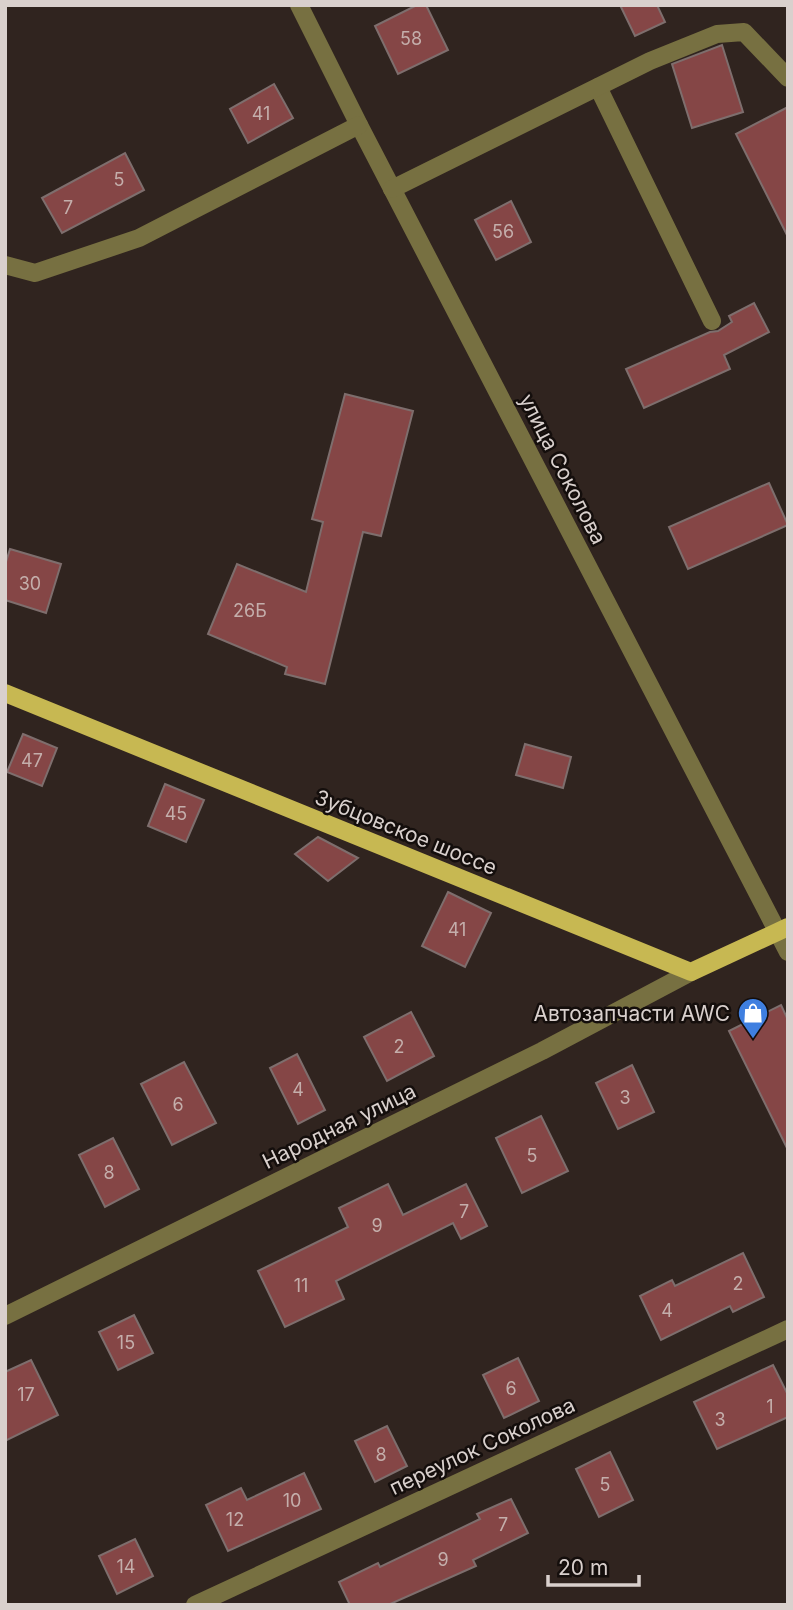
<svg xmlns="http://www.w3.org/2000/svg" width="793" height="1610" font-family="Inter,sans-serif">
<rect width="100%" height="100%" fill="#30241f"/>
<!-- building -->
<g fill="#854646" stroke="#7e6e6d" stroke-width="2">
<path d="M417,5H426L448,50L398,74L375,26Z"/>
<path d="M620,5H657L665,22L635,36Z"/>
<path d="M722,45L743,112L692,128L672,64Z"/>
<path d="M274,84L293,118L248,143L230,109Z"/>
<path d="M788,107V237L736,134Z"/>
<path d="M125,153L144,190L62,233L42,198Z"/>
<path d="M511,201L531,242L496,260L475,220Z"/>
<path d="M754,303L769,332L724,355L730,369L644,408L626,369L710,332L718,331L732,322L729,316Z"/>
<path d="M345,394L413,411L381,536L363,532L325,684L285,674L287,667L208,634L237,564L306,592L323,522L312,519Z"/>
<path d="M769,483L788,525L688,569L669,527Z"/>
<path d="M10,549L61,564L46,613L5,600V565Z"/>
<path d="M23,734L57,748L42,786L7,772Z"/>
<path d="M525,744L571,757L563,788L516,775Z"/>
<path d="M165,784L204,800L186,842L148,826Z"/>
<path d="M318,837L358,858L328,881L295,854Z"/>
<path d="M448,892L491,913L465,967L422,946Z"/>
<path d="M781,1005L788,1020V1150L729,1031Z"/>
<path d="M411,1012L434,1056L387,1081L364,1037Z"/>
<path d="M297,1054L325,1110L298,1124L270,1068Z"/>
<path d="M184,1062L216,1123L172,1145L141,1084Z"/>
<path d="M632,1065L654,1112L618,1129L596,1083Z"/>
<path d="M541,1116L568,1171L522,1193L496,1138Z"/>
<path d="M113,1138L139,1189L105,1207L79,1155Z"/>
<path d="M388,1184L403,1215L466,1184L487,1226L461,1239L453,1223L336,1281L344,1299L285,1327L258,1271L348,1227L339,1208Z"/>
<path d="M743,1253L764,1297L733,1312L730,1306L661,1340L640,1296L672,1280L675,1286Z"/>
<path d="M134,1315L153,1353L118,1370L99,1332Z"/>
<path d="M518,1358L539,1401L504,1418L483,1375Z"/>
<path d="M31,1360L58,1415L5,1441V1372Z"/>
<path d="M773,1365L788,1395V1417L717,1449L694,1402Z"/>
<path d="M387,1426L407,1466L375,1482L355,1441Z"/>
<path d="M610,1452L633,1500L599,1517L576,1469Z"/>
<path d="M304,1473L321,1509L228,1551L206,1505L241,1488L247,1500Z"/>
<path d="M511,1499L528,1533L473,1560L476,1566L388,1605H350L339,1582L378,1563L380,1567L480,1519L477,1514Z"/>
<path d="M135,1539L153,1576L117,1594L99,1556Z"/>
</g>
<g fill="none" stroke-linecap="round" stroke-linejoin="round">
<!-- minor -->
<g stroke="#777041" stroke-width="18">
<path d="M299,5L359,125L788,952"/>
<path d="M598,87L712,321"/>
<path d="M392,189L650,61L717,34L744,32L788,78"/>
<path d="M5,265L35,273L139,238L359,125"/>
<path d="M5,1316L542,1051L691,972"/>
<path d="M195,1605L788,1329"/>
</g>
<!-- major -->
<path stroke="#c7b852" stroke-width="18" d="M5,693L691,972L788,927"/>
</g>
<!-- icons -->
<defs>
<g id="shop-pin" transform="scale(1.575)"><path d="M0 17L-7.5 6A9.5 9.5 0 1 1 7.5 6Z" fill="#3f7fe0" stroke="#140e0c"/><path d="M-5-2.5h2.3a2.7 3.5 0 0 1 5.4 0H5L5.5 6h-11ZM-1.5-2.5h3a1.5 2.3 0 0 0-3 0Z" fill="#fff"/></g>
</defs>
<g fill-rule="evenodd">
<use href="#shop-pin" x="753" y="1013"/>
</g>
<g text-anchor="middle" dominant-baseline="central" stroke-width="5" stroke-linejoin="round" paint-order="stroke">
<!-- number labels -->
<g font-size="18" fill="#c4aeab">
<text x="411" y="38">58</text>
<text x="261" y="113">41</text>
<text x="119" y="179">5</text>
<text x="68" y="207">7</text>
<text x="503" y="231">56</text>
<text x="30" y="583">30</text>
<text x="250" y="610">26Б</text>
<text x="32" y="760">47</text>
<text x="176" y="813">45</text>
<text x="457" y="929">41</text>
<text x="399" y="1046">2</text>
<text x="298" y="1089">4</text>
<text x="625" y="1097">3</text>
<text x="178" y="1104">6</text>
<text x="532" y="1155">5</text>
<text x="109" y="1172">8</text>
<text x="464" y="1211">7</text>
<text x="377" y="1225">9</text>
<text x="738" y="1283">2</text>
<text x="301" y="1285">11</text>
<text x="667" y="1310">4</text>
<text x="126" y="1342">15</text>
<text x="511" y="1388">6</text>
<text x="26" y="1394">17</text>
<text x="770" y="1406">1</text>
<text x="720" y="1419">3</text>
<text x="381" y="1454">8</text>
<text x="605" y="1484">5</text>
<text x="292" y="1500">10</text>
<text x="235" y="1519">12</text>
<text x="503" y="1524">7</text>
<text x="443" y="1559">9</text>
<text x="126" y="1566">14</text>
</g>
<!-- street labels -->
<g font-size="21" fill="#d9d0cd" stroke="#140e0c">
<text transform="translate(563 469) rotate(63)">улица Соколова</text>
<text transform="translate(406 832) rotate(22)">Зубцовское шоссе</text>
<text transform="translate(339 1126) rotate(-26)">Народная улица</text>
<text transform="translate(482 1446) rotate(-25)">переулок Соколова</text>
</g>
<!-- poi labels -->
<g font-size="21" fill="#d9d0cd" stroke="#140e0c" text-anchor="end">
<text x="730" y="1013">Автозапчасти AWC</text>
</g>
</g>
<!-- border -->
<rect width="793" height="1610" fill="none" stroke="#d9d0cd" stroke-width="14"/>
<!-- scale -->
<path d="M548 1575v10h91v-10" fill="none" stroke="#d9d0cd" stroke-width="3.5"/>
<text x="558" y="1575" font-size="21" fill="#d9d0cd" stroke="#140e0c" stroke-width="5" paint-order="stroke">20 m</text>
</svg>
